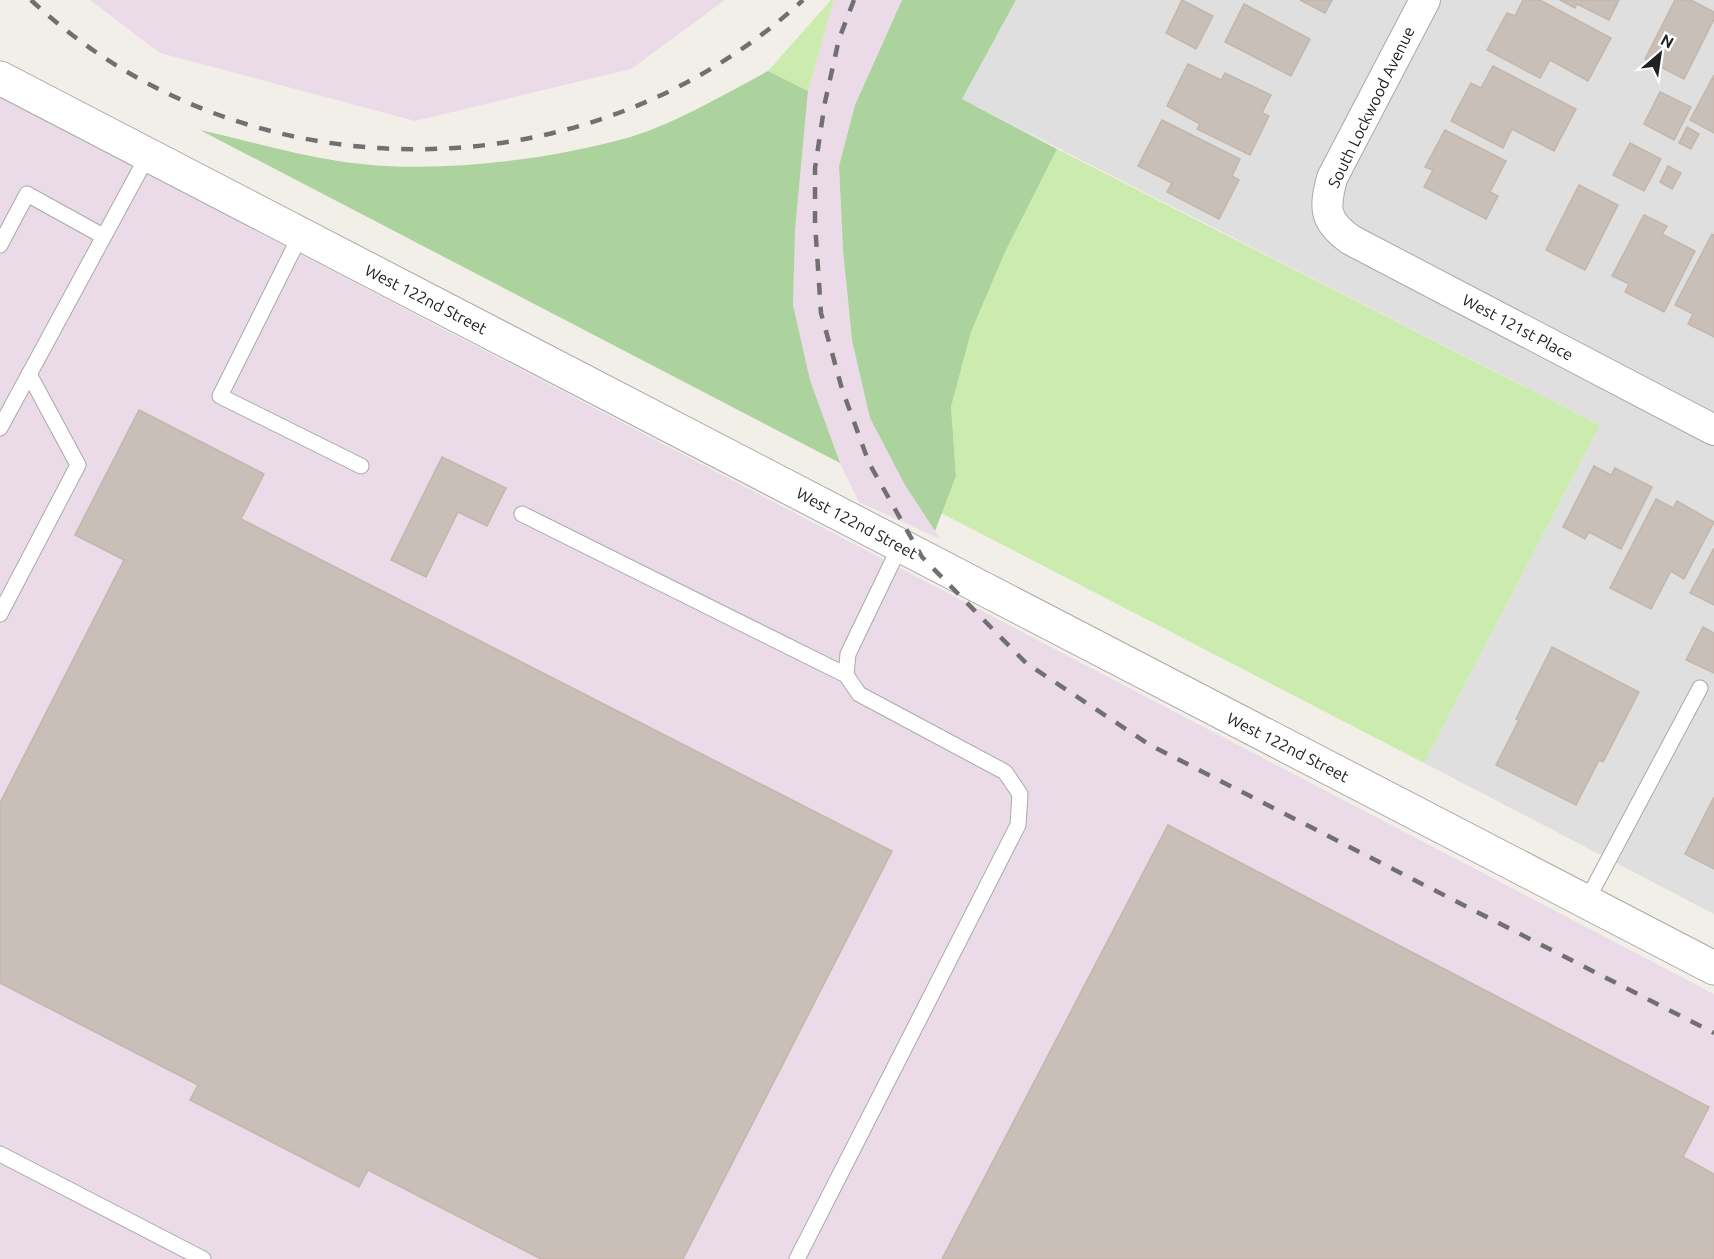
<svg xmlns="http://www.w3.org/2000/svg" width="1714" height="1259" font-family="Ubuntu,sans-serif">
<rect width="100%" height="100%" fill="#f2efe9"/>
<!-- residential -->
<path fill="#e0dfdf" d="M1016,0H1714V914L1424,763L1600,425L962,99Z"/>
<!-- industrial -->
<g fill="#ebdbe8">
<path d="M90,0H725L631,69L415,121L160,53Z"/>
<path d="M834,0H902L855,105L839,166L843,250L852,340L905,485L940,539L859,502L840,463L810,380L793,305L795,230L808,91Z"/>
<path d="M0,97L1714,994V1259H0Z"/>
</g>
<!-- grass -->
<g fill="#ccecaf">
<path d="M831,0H834L808,91L768,71Z"/>
<path d="M1057,149L1600,425L1424,763L941,513L956,476L951,407L971,332L1005,252Z"/>
</g>
<!-- forest -->
<g fill="#acd29d">
<path d="M902,0H1016L962,99L1057,149L1005,252L971,332L951,407L956,476L935,531L905,485L870,418L852,340L843,250L839,166L855,105Z"/>
<path d="M768,71L808,91L795,230L793,305L810,380L840,463L200,130C245,140 291,154 338,161C425,175 538,162 623,139C669,127 725,94 768,71Z"/>
</g>
<!-- building -->
<g fill="#c7bfb8" stroke="#c5b6aa" stroke-width="1.5">
<path d="M1182,0L1213,16L1196,49L1166,33Z"/>
<path d="M1300,0H1332L1325,13Z"/>
<path d="M1523,0H1540L1611,38L1588,81L1550,60L1540,78L1487,50L1507,13L1515,16Z"/>
<path d="M1560,0H1619L1609,20L1577,4L1575,8Z"/>
<path d="M1675,0H1691L1714,12V19L1684,79L1645,59Z"/>
<path d="M1244,4L1310,39L1291,76L1225,42Z"/>
<path d="M1188,64L1221,80L1225,73L1271,95L1262,113L1269,116L1250,155L1197,129L1200,124L1167,106Z"/>
<path d="M1493,66L1576,109L1554,151L1512,129L1503,148L1451,121L1471,83L1481,88Z"/>
<path d="M1714,75V133L1690,120Z"/>
<path d="M1660,92L1691,107L1674,140L1644,124Z"/>
<path d="M1162,120L1240,159L1232,176L1239,180L1219,219L1167,192L1172,183L1138,166Z"/>
<path d="M1687,127L1699,134L1691,149L1679,143Z"/>
<path d="M1445,130L1506,161L1490,192L1498,196L1486,219L1424,187L1433,170L1425,167Z"/>
<path d="M1630,143L1661,159L1644,191L1613,175Z"/>
<path d="M1668,166L1681,173L1672,189L1660,182Z"/>
<path d="M1579,185L1618,205L1585,270L1546,250Z"/>
<path d="M1644,215L1667,226L1662,234L1695,251L1664,312L1625,292L1629,284L1612,276Z"/>
<path d="M1712,234L1714,235V337L1688,324L1693,314L1675,305Z"/>
<path d="M139,410L264,474L241,519L892,851L683,1259H541L368,1170L359,1187L190,1100L198,1085L0,983V803L124,560L75,535Z"/>
<path d="M442,457L506,488L487,526L458,512L426,577L391,560Z"/>
<path d="M1594,466L1611,475L1615,468L1652,487L1621,549L1589,532L1585,539L1563,527Z"/>
<path d="M1656,499L1673,508L1677,501L1714,522L1684,579L1671,571L1651,609L1610,588Z"/>
<path d="M1714,548V605L1690,593Z"/>
<path d="M1703,627L1714,633V673L1686,660Z"/>
<path d="M1552,647L1639,692L1603,762L1599,760L1576,805L1496,765L1519,720L1516,719Z"/>
<path d="M1714,797V869L1685,854Z"/>
<path d="M1168,825L1709,1107L1683,1157L1714,1174V1259H942Z"/>
</g>
<g fill="none" stroke-linecap="round" stroke-linejoin="round">
<!-- service casing -->
<g stroke="#a9a9a9" stroke-width="17">
<g id="service">
<path d="M301,234L220,396L361,466"/>
<path d="M0,245L27,194L103,236"/>
<path d="M0,428L148,155"/>
<path d="M522,514L846,675"/>
<path d="M0,614L78,465L29,374"/>
<path d="M1586,902L1700,688"/>
<path d="M0,1154L203,1259"/>
<path d="M797,1259L1018,825L1020,794L1005,772L859,694L846,675L848,654L900,546"/>
</g>
</g>
<!-- minor casing -->
<g stroke="#a9a9a9" stroke-width="32">
<path id="minor" d="M1425,0L1332,178C1324,209 1324,221 1351,240L1714,430"/>
</g>
<!-- tertiary casing -->
<g stroke="#a9a9a9" stroke-width="35">
<path id="tertiary" d="M0,78L1714,968"/>
</g>
<!-- service -->
<use href="#service" stroke="#fff" stroke-width="15"/>
<!-- minor -->
<use href="#minor" stroke="#fff" stroke-width="30"/>
<!-- tertiary -->
<use href="#tertiary" stroke="#fff" stroke-width="33"/>
<!-- rail -->
<g stroke="#707070" stroke-width="4.5" stroke-dasharray="12 12" stroke-linecap="butt">
<path d="M31,0C244,200 589,198 803,0"/>
<path d="M854,0L839,39L825,102L815,168V223L821,313L842,389L869,463L922,557L1026,663L1150,745L1714,1033"/>
</g>
</g>
<g text-anchor="middle" dominant-baseline="central" stroke-width="4.5" stroke-linejoin="round" paint-order="stroke">
<!-- street labels -->
<g font-size="16" fill="#222" stroke="#fff">
<text transform="translate(1371 107) rotate(-64)">South Lockwood Avenue</text>
<text transform="translate(426 299) rotate(27)">West 122nd Street</text>
<text transform="translate(1518 327) rotate(28)">West 121st Place</text>
<text transform="translate(857 523) rotate(28)">West 122nd Street</text>
<text transform="translate(1288 747) rotate(27)">West 122nd Street</text>
</g>
</g>
<!-- north arrow -->
<g transform="translate(1660 54) rotate(29)" stroke="#ffffff" stroke-width="4.5" paint-order="stroke">
<path d="M0-4.5L10 22L0 15L-10 22Z" fill="#222222"/>
<text y="-9" font-size="16" font-weight="bold" text-anchor="middle" fill="#222222">N</text>
</g>
</svg>
